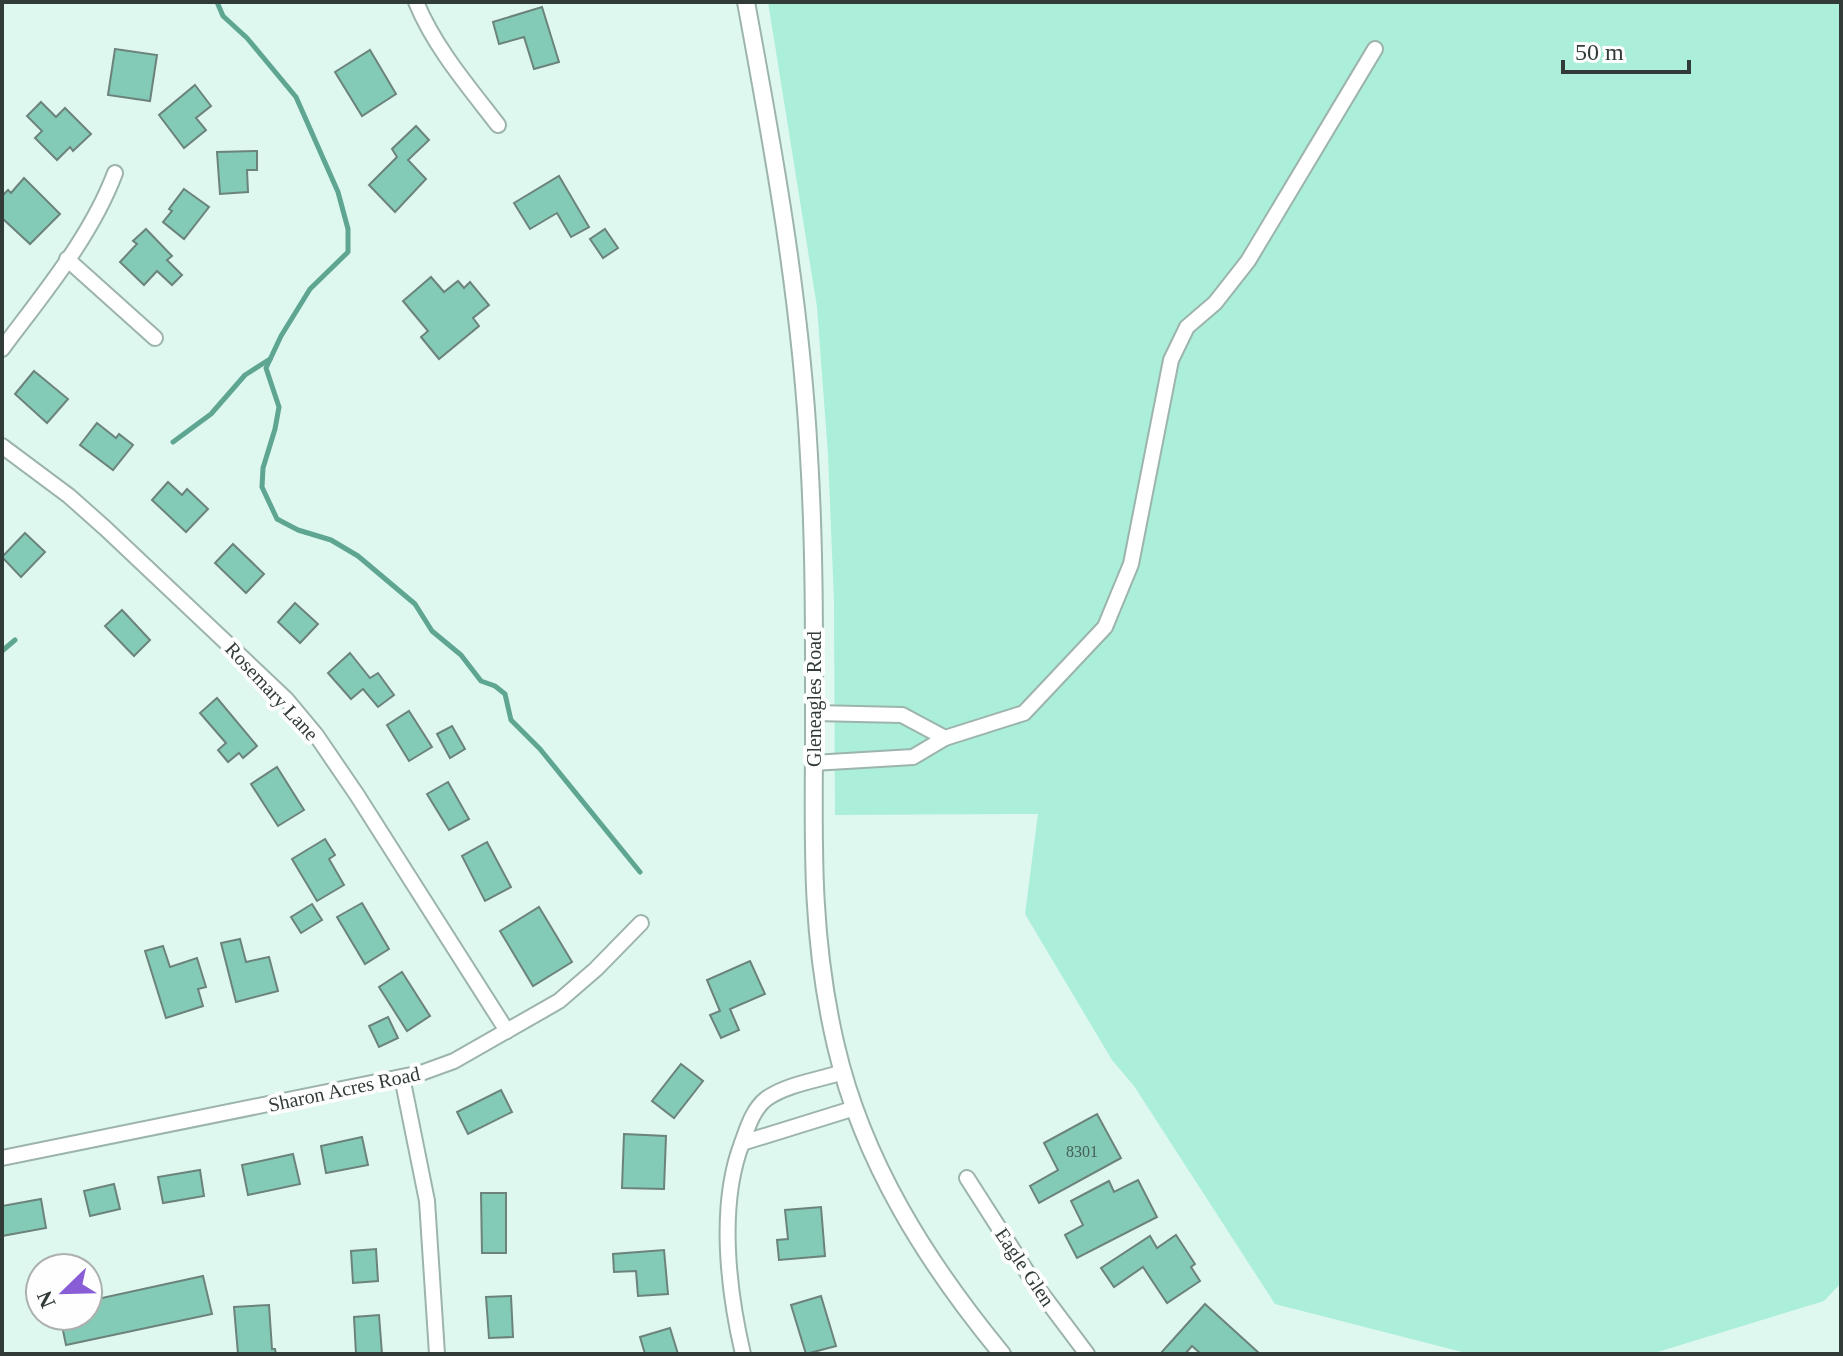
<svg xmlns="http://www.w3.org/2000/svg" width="1843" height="1356" font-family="'Times New Roman',serif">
<rect width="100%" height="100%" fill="#def8f0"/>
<!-- green -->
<path fill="#abeeda" d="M768,2H1841V1283L1824,1301L1651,1354H1470L1275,1304L1134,1086L1112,1060L1025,914L1038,814L835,815L834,601L828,455L817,307Z"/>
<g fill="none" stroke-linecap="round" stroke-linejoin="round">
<!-- stream -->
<g stroke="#5fa692" stroke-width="5">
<path d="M217,2L223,16L247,38L296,97L338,192L348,229V252L310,289L281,336L266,368L279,407L275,429L263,468L262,487L277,519L298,530L331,540L358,556L415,604L432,631L461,655L481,681L495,686L505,694L511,720L540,749L640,872"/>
<path d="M173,442L211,414L245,375L270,359"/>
<path d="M2,651L15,640"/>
</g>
</g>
<!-- building -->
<g fill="#83cbb7" stroke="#6c837c" stroke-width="2">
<path d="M542,7L559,62L534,69L524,37L499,44L493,22Z"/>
<path d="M115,49L157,55L150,101L108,95Z"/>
<path d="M370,50L396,94L362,116L335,72Z"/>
<path d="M195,85L211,106L196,118L206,130L184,148L159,115Z"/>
<path d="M41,102L56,117L65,108L91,134L73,151L70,147L57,160L35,138L42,131L27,116Z"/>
<path d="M416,126L429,140L408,160L426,179L395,212L369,185L397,157L392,149Z"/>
<path d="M257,151V170H247L248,192L220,194L217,152Z"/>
<path d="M559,176L589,227L571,237L557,213L530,229L514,203Z"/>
<path d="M24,178L60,214L30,244L2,218V196L8,190L11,193Z"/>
<path d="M184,189L209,207L184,239L163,222L172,211L169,209Z"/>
<path d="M146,229L172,256L167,260L182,275L172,285L157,271L144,285L120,262L137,244L133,241Z"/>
<path d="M605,229L618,248L603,258L590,239Z"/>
<path d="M431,277L444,292L458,281L464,288L470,282L489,305L473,318L479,326L439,359L421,337L428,331L403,301Z"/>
<path d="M34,371L68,399L47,423L15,394Z"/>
<path d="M97,423L116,438L119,434L133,445L113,470L80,445Z"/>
<path d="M168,482L182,495L187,489L208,509L186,532L152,500Z"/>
<path d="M25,533L45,552L21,577L2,557Z"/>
<path d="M233,544L264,574L246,593L215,563Z"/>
<path d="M295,603L318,624L300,643L278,622Z"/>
<path d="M122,610L150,640L134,656L105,626Z"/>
<path d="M350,653L370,678L378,673L394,695L378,707L363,689L351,699L328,673Z"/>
<path d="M217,698L257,746L243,758L239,753L228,762L218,750L226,743L200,713Z"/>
<path d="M409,711L432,747L409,761L387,725Z"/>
<path d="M452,726L465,749L450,758L437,734Z"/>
<path d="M277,767L304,810L278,826L251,784Z"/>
<path d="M448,782L469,819L449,830L427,794Z"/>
<path d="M325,839L335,855L329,859L344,885L317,901L292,859Z"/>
<path d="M487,842L511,887L485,901L462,856Z"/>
<path d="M362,903L389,949L365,964L337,917Z"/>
<path d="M312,904L322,920L301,933L291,917Z"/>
<path d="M539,907L572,962L533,986L500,931Z"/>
<path d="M240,939L246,962L269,957L278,991L236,1002L221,943Z"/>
<path d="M163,946L170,967L197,958L206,987L198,989L203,1006L166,1018L145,951Z"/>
<path d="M750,961L765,994L730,1009L739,1030L721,1038L710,1015L720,1011L707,980Z"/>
<path d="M402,972L430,1016L407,1031L379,987Z"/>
<path d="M388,1017L398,1038L379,1047L369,1026Z"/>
<path d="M681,1064L703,1081L674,1118L652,1101Z"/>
<path d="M501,1090L512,1112L468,1134L457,1112Z"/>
<path d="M1097,1114L1121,1158L1039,1203L1030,1186L1058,1170L1044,1143Z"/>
<path d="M624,1134L666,1136L664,1189L622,1188Z"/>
<path d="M362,1137L368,1165L326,1173L321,1146Z"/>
<path d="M293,1154L300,1184L248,1195L242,1165Z"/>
<path d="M200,1170L204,1196L163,1203L158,1177Z"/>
<path d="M1138,1180L1157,1217L1077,1258L1065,1235L1083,1225L1071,1201L1109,1181L1114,1192Z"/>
<path d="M114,1184L120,1209L90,1216L84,1191Z"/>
<path d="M481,1193H506V1253H482Z"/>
<path d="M41,1199L46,1228L2,1236V1206Z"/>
<path d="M821,1207L825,1256L779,1260L777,1240L788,1239L785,1210Z"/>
<path d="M1176,1235L1195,1264L1191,1267L1200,1281L1167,1303L1143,1267L1114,1287L1101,1268L1150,1236L1157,1248Z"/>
<path d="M376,1249L378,1281L353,1283L351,1251Z"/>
<path d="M664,1250L668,1294L638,1296L636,1271L614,1272L613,1254Z"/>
<path d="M203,1276L212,1314L66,1345L60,1316H88V1301Z"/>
<path d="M511,1296L513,1337L489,1338L486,1297Z"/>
<path d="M821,1296L836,1346L806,1354L791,1305Z"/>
<path d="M1205,1304L1260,1354H1201L1192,1346L1185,1354H1160Z"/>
<path d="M269,1305L272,1349H275L276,1354H238L234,1307Z"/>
<path d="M379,1315L382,1354H356L354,1317Z"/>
<path d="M670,1328L678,1354H645L640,1337Z"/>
</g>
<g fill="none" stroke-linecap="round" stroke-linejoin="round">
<!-- minor casing -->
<g stroke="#9cb4ac" stroke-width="18">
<g id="minor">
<path d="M416,2C435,48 468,86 498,125"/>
<path d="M67,259L155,338"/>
<path d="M2,349C43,294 91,237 115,173"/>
<path d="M2,446L69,496L105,528L286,699L316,735L357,795L507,1031"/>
<path d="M945,738L1024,713L1105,627L1131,564L1171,360L1187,327L1215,303L1248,261L1375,49"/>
<path d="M813,763L913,757L945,738L902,715L814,713"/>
<path d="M843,1072C819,1080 787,1084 766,1099C753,1109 747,1129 742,1143L855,1108"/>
<path d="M402,1077L427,1201L437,1354"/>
<path d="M742,1143C718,1205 728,1290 743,1354"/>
<path d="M2,1158L421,1073L454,1061L559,1001L596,969L641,923"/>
<path d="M967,1178L1036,1286L1087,1354"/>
</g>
</g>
<!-- tertiary casing -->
<g stroke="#9cb4ac" stroke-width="20">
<path id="tertiary" d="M746,2C774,153 801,302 809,456C815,554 814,653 814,752C813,856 812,944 836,1046C863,1162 927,1263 1002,1354"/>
</g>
<!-- minor -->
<use href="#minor" stroke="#fff" stroke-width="14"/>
<!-- tertiary -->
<use href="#tertiary" stroke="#fff" stroke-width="16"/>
</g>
<g text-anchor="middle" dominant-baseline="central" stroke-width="8" stroke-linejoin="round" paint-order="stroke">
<!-- number labels -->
<g font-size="16" fill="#465f57">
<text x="1082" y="1151">8301</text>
</g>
<!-- street labels -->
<g font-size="20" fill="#313b37" stroke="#fefefe">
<text transform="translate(272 691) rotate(47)">Rosemary Lane</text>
<text transform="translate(814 699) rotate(-90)">Gleneagles Road</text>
<text transform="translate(344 1089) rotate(-12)">Sharon Acres Road</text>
<text transform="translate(1025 1267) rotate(56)">Eagle Glen</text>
</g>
</g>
<!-- border -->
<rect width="1843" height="1356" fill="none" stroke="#313b37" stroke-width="8"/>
<!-- north arrow -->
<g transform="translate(64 1292) rotate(247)"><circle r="38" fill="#fefefe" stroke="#acb0ae" stroke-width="2"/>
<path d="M0-6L14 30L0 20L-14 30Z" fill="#895dd6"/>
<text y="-12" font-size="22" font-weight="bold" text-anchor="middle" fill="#313b37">N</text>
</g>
<!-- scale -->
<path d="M1563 60v12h126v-12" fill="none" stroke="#313b37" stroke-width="4"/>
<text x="1575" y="60" font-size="24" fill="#313b37" stroke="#fefefe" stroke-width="6" paint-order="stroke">50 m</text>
</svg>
